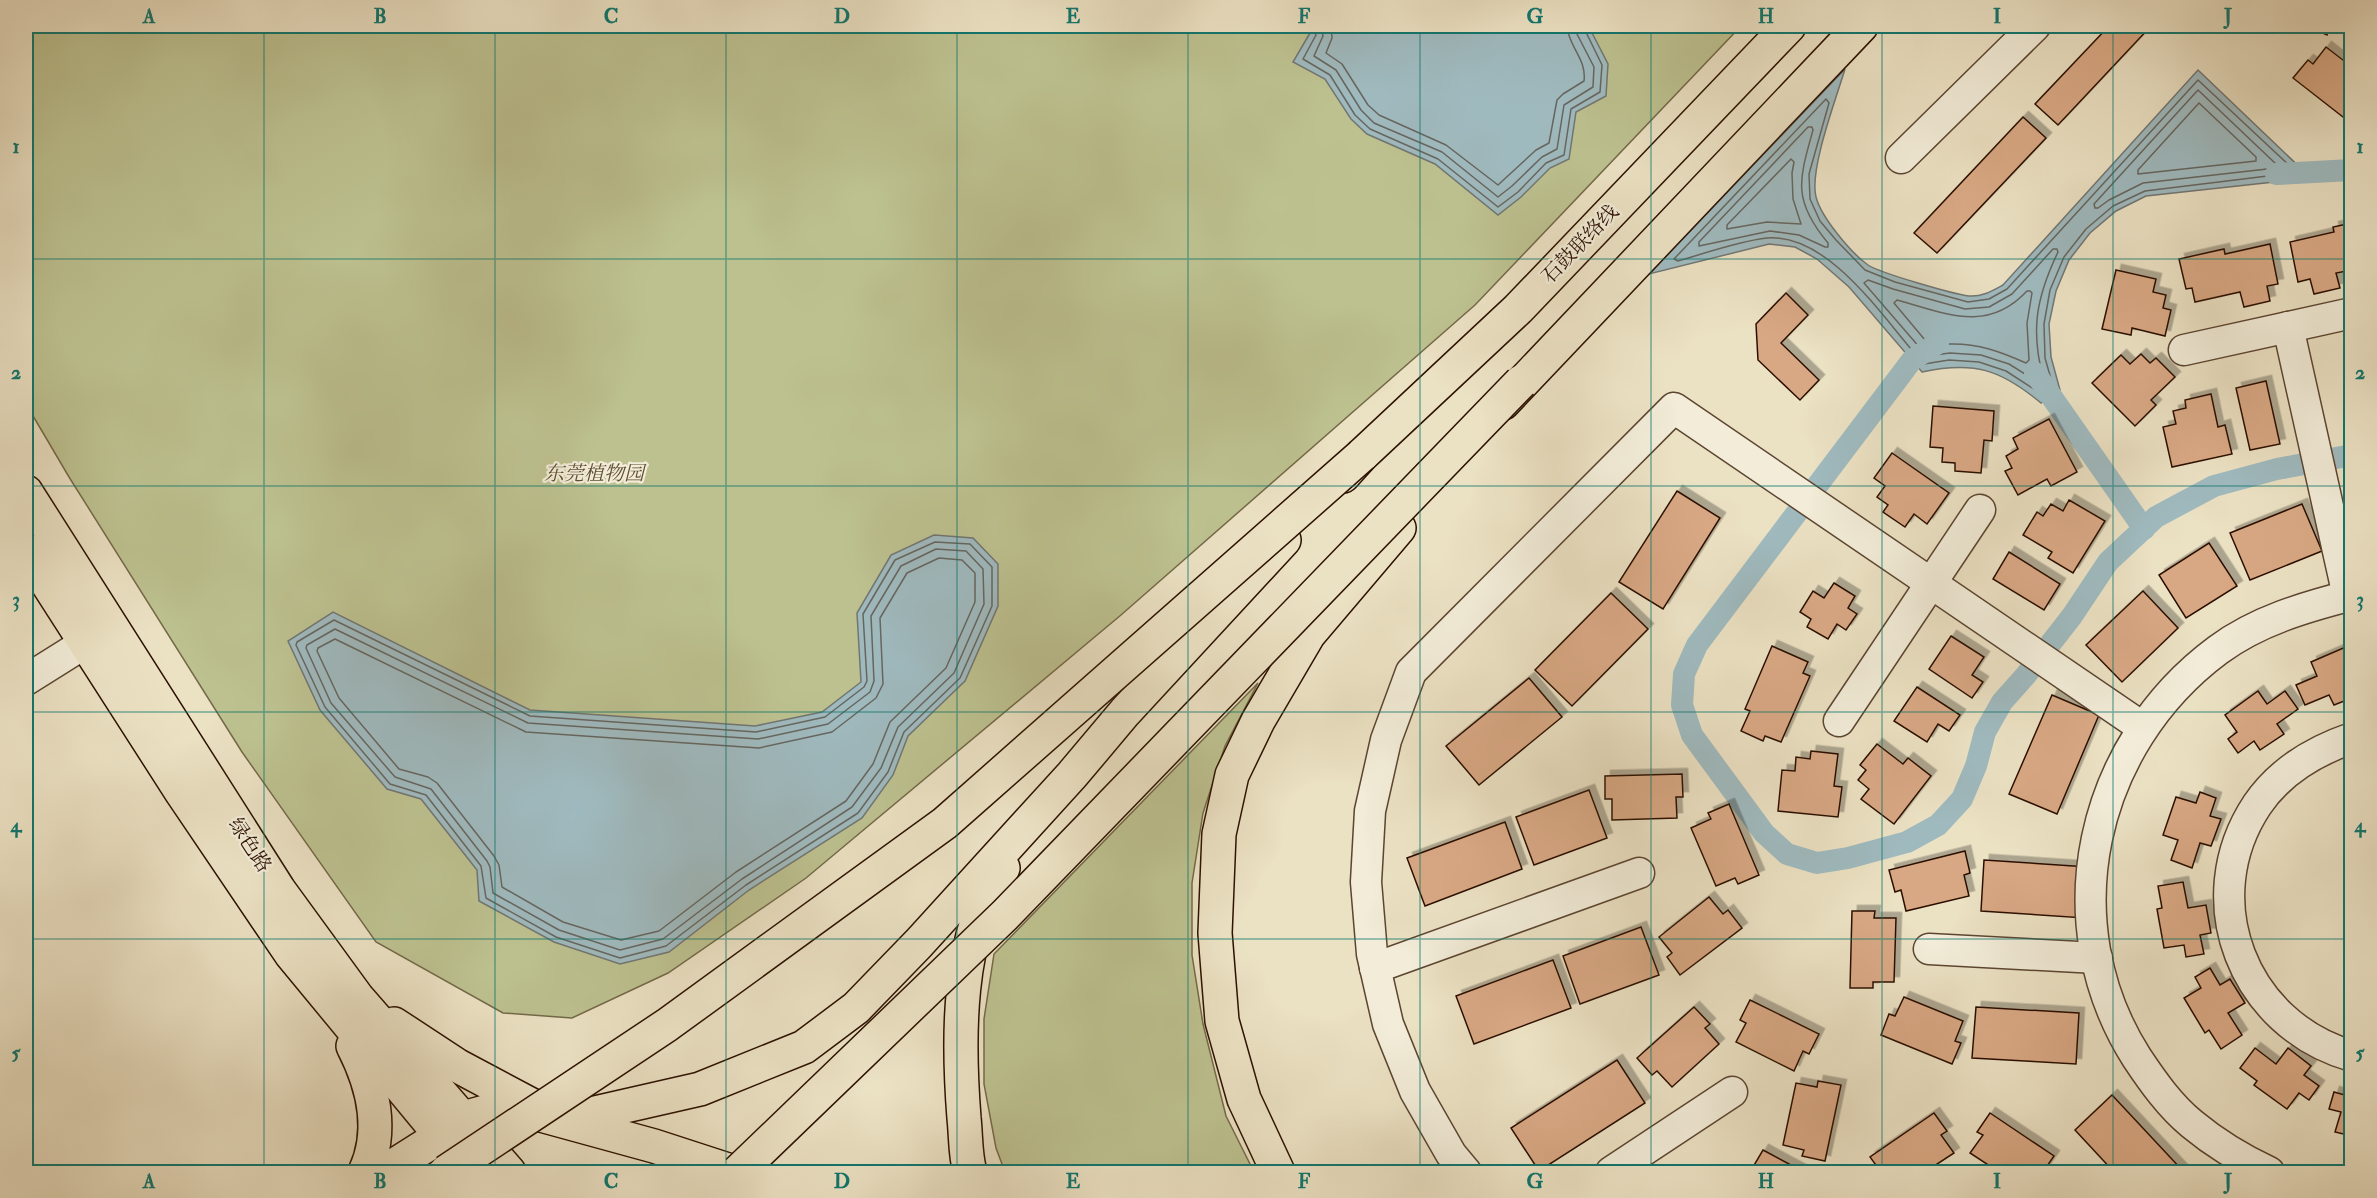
<svg xmlns="http://www.w3.org/2000/svg" width="2377" height="1198" font-family="'IM FELL Double Pica','Noto Serif SC',serif">
<defs>
<filter id="shadow"><feDropShadow dx="5.5" dy="-5.5" stdDeviation="0" flood-color="#0004"/></filter>
</defs>
<rect width="100%" height="100%" fill="#ebe1c3"/>
<filter id="stains"><feTurbulence type="fractalNoise" baseFrequency=".00333" numOctaves="4"/><feColorMatrix values="0 0 0 0 .2 0 0 0 0 .09 0 0 0 0 .02 0 0 0 .5 -.17"/></filter>
<radialGradient id="worn" r=".72"><stop offset=".6" stop-color="#630" stop-opacity="0"/><stop offset="1" stop-color="#630" stop-opacity=".3"/></radialGradient>
<!-- green -->
<g fill="#bdc190" stroke="#746948" stroke-width="1.5">
<path d="M26,26H1741L1475,305L1121,615L806,878L668,973L572,1018L503,1013L376,942L242,752L69,477L26,404Z"/>
<path d="M1258,683L1225,746L1203,813L1192,883V955L1203,1024L1226,1116L1254,1172H1005L996,1148L984,1084V1019L994,954Z"/>
</g>
<!-- water -->
<g fill="#9fbabf" stroke="#717673" stroke-width="1.5">
<path d="M1303,26H1584L1590,29L1608,64L1606,96L1576,112L1569,159L1550,168L1521,197L1498,215L1435,164L1367,134L1351,119L1325,79L1293,62L1310,33Z"/>
<path d="M1845,69C1836,99 1809,170 1816,197C1821,217 1851,253 1868,265C1880,273 1953,294 1969,296C1982,297 1992,291 2003,285L2198,70L2311,178L2146,196L2116,211L2090,233L2069,260L2056,291L2049,324L2051,357L2060,390L2041,403C2000,369 1974,361 1922,372L1849,287L1817,259L1795,247L1769,244L1649,274Z"/>
<path d="M934,535L973,538L998,564V606L965,681L908,736L893,775L862,818L749,890L669,952L620,964L554,942L479,901L477,870L421,799L387,789L320,710L288,641L333,612L530,710L755,726L822,712L861,682L857,613L891,555Z"/>
</g>
<g fill="none" stroke-linecap="round" stroke-linejoin="round">
<!-- shore -->
<g stroke="#666660" stroke-width="1.5">
<path d="M1311,26L1316,35L1303,59L1330,75L1355,115L1370,129L1438,159L1498,207L1518,192L1546,163L1564,155L1571,109L1600,92L1602,65L1583,26"/>
<path d="M1321,26L1323,36L1314,56L1336,70L1361,110L1374,123L1442,152L1498,197L1512,186L1542,157L1557,149L1564,105L1593,87L1594,67L1577,34L1576,26"/>
<path d="M1331,26L1332,38L1326,53L1342,64L1368,105L1379,115L1446,145L1498,185L1536,150L1549,143L1557,100L1563,94L1584,81C1587,59 1568,46 1567,26"/>
<path d="M2198,80L2293,169V173L2145,191L2113,206L2086,229L2064,257L2050,290L2044,324L2045,358L2053,386L2043,395L2006,371L1979,362L1949,360L1924,364C1886,323 1831,233 1767,238C1739,241 1706,253 1678,261L1674,259L1826,99L1829,103L1809,174L1810,199L1820,221L1836,240L1865,270L1895,282L1968,302L1989,299L2007,289Z"/>
<path d="M2198,90L2276,164V168L2143,183L2109,200L2098,208H2095L2094,204Z"/>
<path d="M2199,103L2256,157V161L2138,174V170Z"/>
<path d="M1808,127H1812L1813,130C1799,180 1792,200 1828,243V247H1825L1799,235L1770,231L1699,246V242Z"/>
<path d="M1791,159L1794,162L1792,173L1793,199L1801,224L1767,222L1727,229V225Z"/>
<path d="M2053,249H2057L2058,252C2036,298 2030,331 2044,381L2041,384L2009,364L1981,355L1950,353L1927,356L1864,283L1868,280L1893,289L1965,309L1989,307L2012,294Z"/>
<path d="M2027,291H2030L2032,293L2027,323L2029,360L2026,363C2001,352 1978,343 1949,344C1943,344 1936,346 1930,346L1894,303L1897,300C1945,313 1987,334 2027,291Z"/>
<path d="M935,542L970,544L992,567V606L960,678L904,732L888,772L858,813L746,885L666,946L620,958L556,937L486,898L481,866L426,795L390,784L325,707L296,645L297,642L334,620L530,716L756,732L825,717L864,687L867,681L863,614L895,560Z"/>
<path d="M936,549L966,551L983,569L984,604L954,673L898,727L881,768L852,807L742,879L663,939L620,950L559,930L493,893L490,867L487,861L431,789L395,777L331,703L306,648L307,645L335,629L528,723L758,739L828,724L870,692L874,681L871,616L901,566Z"/>
<path d="M939,558L962,560L975,573V602L946,668L890,722L873,764L846,801L736,872L659,931L621,940L563,922L502,887L499,865L494,856L437,783L428,777L399,769L339,698L317,651L318,648L335,639L526,732L759,748L832,732L876,698L883,684L880,618L907,573Z"/>
</g>
<!-- canal -->
<g stroke="#9fbabf" stroke-width="22">
<path d="M2276,174L2352,170"/>
<path d="M1938,343L1912,360L1697,645L1684,674L1682,705L1692,735L1764,833L1787,854L1817,863L1848,858L1907,842L1938,825L1962,799L1976,766L1985,732L2002,702L2026,675L2072,616L2108,562L2156,517L2214,486L2277,469L2352,455"/>
<path d="M2035,373L2144,529"/>
</g>
</g>
<!-- building -->
<g fill="#d8a884" stroke="#2c1100" stroke-width="1.5" filter="url(#shadow)">
<path d="M2109,26H2151L2058,125L2035,104Z"/>
<path d="M2289,26H2331L2327,35L2307,26L2304,32Z"/>
<path d="M2326,47L2352,67V124L2293,78L2308,60L2313,64Z"/>
<path d="M2023,117L2046,138L1937,253L1914,233Z"/>
<path d="M2352,223V270L2336,273L2340,288L2314,294L2310,279L2298,282L2290,242L2334,232L2333,227Z"/>
<path d="M2270,244L2278,284L2267,286L2270,301L2244,307L2240,292L2195,302L2192,288L2186,289L2179,259L2224,249L2225,254Z"/>
<path d="M2116,270L2156,279L2153,292L2166,295L2163,308L2171,310L2165,336L2132,328L2131,335L2102,329Z"/>
<path d="M1786,293L1808,315L1781,343L1819,380L1800,400L1758,360L1756,324Z"/>
<path d="M2141,354L2150,363L2156,358L2175,377L2151,400L2156,405L2135,426L2092,383L2121,355L2130,364Z"/>
<path d="M2266,381L2280,444L2250,450L2236,388Z"/>
<path d="M2211,394L2218,427L2225,425L2232,454L2172,467L2163,427L2176,424L2173,411L2186,408L2185,400Z"/>
<path d="M1933,406L1994,411L1992,441L1984,440L1981,473L1955,471V463L1942,462L1943,448L1930,447Z"/>
<path d="M2049,419L2077,472L2051,486L2047,479L2018,495L2005,471L2012,468L2006,456L2018,449L2013,438Z"/>
<path d="M1892,453L1949,493L1927,524L1914,514L1905,527L1883,512L1888,505L1877,497L1885,486L1874,478Z"/>
<path d="M1677,491L1720,518L1663,609L1619,582Z"/>
<path d="M2069,500L2105,521L2073,573L2048,558L2052,552L2023,535L2037,512L2043,516L2051,504L2063,511Z"/>
<path d="M2302,504L2322,551L2250,580L2230,533Z"/>
<path d="M2209,543L2237,586L2186,618L2159,575Z"/>
<path d="M2009,552L2060,584L2044,610L1993,579Z"/>
<path d="M1834,583L1855,596L1848,608L1857,614L1846,630L1837,624L1828,639L1807,627L1811,619L1800,612L1813,591L1824,598Z"/>
<path d="M2143,591L2178,628L2122,682L2086,645Z"/>
<path d="M1611,593L1648,629L1572,706L1535,670Z"/>
<path d="M1951,636L1984,657L1972,675L1983,682L1972,698L1929,669Z"/>
<path d="M1772,646L1808,662L1803,673L1810,676L1781,742L1765,736L1763,741L1741,731L1750,711L1745,709Z"/>
<path d="M2348,646L2352,655V698L2334,705L2329,695L2305,705L2296,685L2317,676L2311,662Z"/>
<path d="M1529,678L1562,717L1479,785L1446,746Z"/>
<path d="M1917,687L1960,715L1949,731L1938,724L1927,742L1894,721Z"/>
<path d="M2258,691L2267,704L2285,691L2298,709L2277,724L2284,734L2260,750L2254,741L2238,753L2228,739L2237,732L2225,715Z"/>
<path d="M2052,695L2099,715L2057,814L2009,794Z"/>
<path d="M1877,744L1903,764L1908,758L1931,776L1894,824L1861,799L1869,789L1858,780L1866,770L1860,765Z"/>
<path d="M1811,751L1838,754L1834,786L1842,787L1838,817L1778,811L1782,770L1795,771L1796,757L1810,759Z"/>
<path d="M1682,774L1683,797H1676L1677,818L1612,820V799H1605V776Z"/>
<path d="M1589,790L1607,838L1534,865L1516,817Z"/>
<path d="M2200,792L2216,798L2210,816L2221,819L2211,846L2200,843L2192,868L2171,860L2178,840L2163,835L2176,797L2196,803Z"/>
<path d="M1729,804L1759,875L1738,884L1735,878L1716,886L1691,828L1711,819L1708,813Z"/>
<path d="M1505,822L1522,869L1425,906L1407,858Z"/>
<path d="M1965,851L1970,873L1964,875L1969,896L1906,911L1901,890L1895,892L1889,870Z"/>
<path d="M1984,860L2088,867L2085,918L1981,911Z"/>
<path d="M2183,882L2188,908L2206,905L2211,933L2200,935L2204,954L2186,957L2184,945L2164,948L2157,909L2162,908L2158,886Z"/>
<path d="M1709,897L1723,914L1728,910L1742,928L1680,975L1667,957L1672,953L1659,937Z"/>
<path d="M1852,911H1875L1874,918H1896L1894,982H1873V988H1850Z"/>
<path d="M1641,927L1659,975L1580,1004L1563,956Z"/>
<path d="M1553,960L1571,1008L1474,1044L1456,996Z"/>
<path d="M2210,968L2220,985L2230,979L2245,1003L2228,1013L2242,1035L2221,1049L2209,1030L2205,1033L2184,998L2201,988L2195,977Z"/>
<path d="M1904,997L1963,1021L1955,1041L1961,1043L1952,1064L1881,1035L1889,1014L1895,1016Z"/>
<path d="M1750,1000L1819,1034L1809,1054L1803,1051L1794,1071L1736,1042L1746,1023L1740,1020Z"/>
<path d="M1694,1007L1710,1024L1705,1028L1719,1044L1672,1087L1657,1071L1652,1075L1637,1058Z"/>
<path d="M1976,1007L2079,1013L2076,1064L1972,1058Z"/>
<path d="M2255,1048L2276,1064L2288,1048L2311,1066L2304,1075L2319,1086L2309,1100L2299,1093L2287,1109L2254,1085L2257,1081L2240,1068Z"/>
<path d="M1617,1060L1645,1103L1539,1171L1511,1128Z"/>
<path d="M1818,1081L1841,1085L1825,1161L1802,1156L1804,1150L1783,1145L1796,1083L1817,1087Z"/>
<path d="M2334,1092L2352,1097V1136L2335,1132L2341,1112L2329,1109Z"/>
<path d="M2112,1095L2183,1171L2181,1172H2114L2075,1130Z"/>
<path d="M1934,1113L1947,1131L1941,1135L1954,1153L1925,1172H1881L1870,1157Z"/>
<path d="M1990,1113L2054,1156L2043,1172H1999L1970,1153L1983,1135L1977,1132Z"/>
<path d="M1763,1150L1804,1172H1750Z"/>
</g>
<g fill="none" stroke-linecap="round" stroke-linejoin="round">
<!-- minor casing -->
<g stroke="#5c4531" stroke-width="33">
<g id="minor">
<path d="M1901,158L2035,26"/>
<path d="M2288,327L2348,596"/>
<path d="M2184,350L2352,313"/>
<path d="M26,680L85,643"/>
<path d="M1839,721L1980,510"/>
<path d="M2352,738C2314,751 2280,771 2257,805C2194,900 2243,1025 2352,1056"/>
<path d="M1929,949L2097,958"/>
<path d="M1375,968L1639,873"/>
<path d="M1466,1172L1451,1154L1415,1091L1388,1024L1372,954L1366,882L1370,811L1386,740L1411,672L1674,408L2142,727"/>
<path d="M1611,1172L1732,1092"/>
<path d="M2269,1172C2241,1159 2216,1144 2192,1124C2170,1106 2153,1082 2137,1058C2050,922 2090,745 2218,650C2257,621 2305,607 2352,595"/>
</g>
</g>
<!-- major casing -->
<g stroke="#2c1100" stroke-width="36">
<g id="major">
<path d="M26,492L279,890L357,997L509,1172"/>
<path d="M26,550L182,793L291,954L471,1172"/>
<path d="M394,1024L458,1066L535,1107"/>
<path d="M353,1046C373,1085 384,1131 365,1172"/>
<path d="M384,1172L474,1115L496,1109H519L654,1146L734,1172"/>
</g>
</g>
<!-- highway casing -->
<g stroke="#2c1100" stroke-width="36">
<g id="highway">
<path d="M1503,403L1861,26"/>
<path d="M1343,476L1362,455L1518,309L1789,26"/>
<path d="M564,1120L700,1089L804,1047L856,1008L919,943L1072,775L1125,712L1284,540"/>
<path d="M970,1172C965,1155 966,1136 964,1118C958,1042 956,933 1003,868"/>
<path d="M1278,1172L1244,1099L1222,1021L1215,933L1219,834L1232,775L1258,721L1309,634L1399,528"/>
</g>
</g>
<!-- minor -->
<use href="#minor" stroke="#f2ecd8" stroke-width="30"/>
<!-- major -->
<use href="#major" stroke="#ebe1c3" stroke-width="33"/>
<!-- highway -->
<use href="#highway" stroke="#ebe1c3" stroke-width="33"/>
<!-- highway-bridge casing -->
<g stroke="#2c1100" stroke-width="36" stroke-linecap="butt">
<g id="highway-bridge">
<path d="M446,1172L667,1025L945,823L1362,455"/>
<path d="M738,1172L1005,915L1521,382"/>
</g>
</g>
<!-- highway-bridge -->
<use href="#highway-bridge" stroke="#ebe1c3" stroke-width="33"/>
</g>
<!-- grid -->
<path fill="none" stroke="#0f766e" stroke-width="1.5" stroke-opacity="0.55" d="M264,26V1172M495,26V1172M726,26V1172M957,26V1172M1188,26V1172M1420,26V1172M1651,26V1172M1882,26V1172M2113,26V1172M26,259H2352M26,486H2352M26,712H2352M26,939H2352"/>
<g text-anchor="middle" dominant-baseline="central" stroke-width="4.5" stroke-linejoin="round" paint-order="stroke">
<!-- street labels -->
<g font-size="20" fill="#2c1100" stroke="#f2ecd8">
<text transform="translate(1580 244) rotate(-46)">石鼓联络线</text>
<text transform="translate(250 845) rotate(57)">绿色路</text>
</g>
<!-- park labels -->
<g font-size="20" font-style="italic" fill="#5f4f32" stroke="#f2ecd8">
<text x="594" y="473">东莞植物园</text>
</g>
</g>
<!-- margin -->
<rect width="2377" height="1198" fill="none" stroke="#ebe1c3" stroke-width="66"/>
<rect x="33" y="33" width="2311" height="1132" fill="none" stroke="#0f766e" stroke-width="2"/>
<g font-size="20" text-anchor="middle" font-weight="bold" fill="#0f766e">
<text x="149" y="23">A</text>
<text x="380" y="23">B</text>
<text x="611" y="23">C</text>
<text x="842" y="23">D</text>
<text x="1073" y="23">E</text>
<text x="1304" y="23">F</text>
<text x="1535" y="23">G</text>
<text x="1766" y="23">H</text>
<text x="1997" y="23">I</text>
<text x="2228" y="23">J</text>
<text x="16" y="153">1</text>
<text x="2360" y="153">1</text>
<text x="16" y="379">2</text>
<text x="2360" y="379">2</text>
<text x="16" y="606">3</text>
<text x="2360" y="606">3</text>
<text x="16" y="832">4</text>
<text x="2360" y="832">4</text>
<text x="16" y="1059">5</text>
<text x="2360" y="1059">5</text>
<text x="149" y="1188">A</text>
<text x="380" y="1188">B</text>
<text x="611" y="1188">C</text>
<text x="842" y="1188">D</text>
<text x="1073" y="1188">E</text>
<text x="1304" y="1188">F</text>
<text x="1535" y="1188">G</text>
<text x="1766" y="1188">H</text>
<text x="1997" y="1188">I</text>
<text x="2228" y="1188">J</text>
</g>
<rect width="100%" height="100%" filter="url(#stains)"/>
<rect width="100%" height="100%" fill="url(#worn)"/>
</svg>
